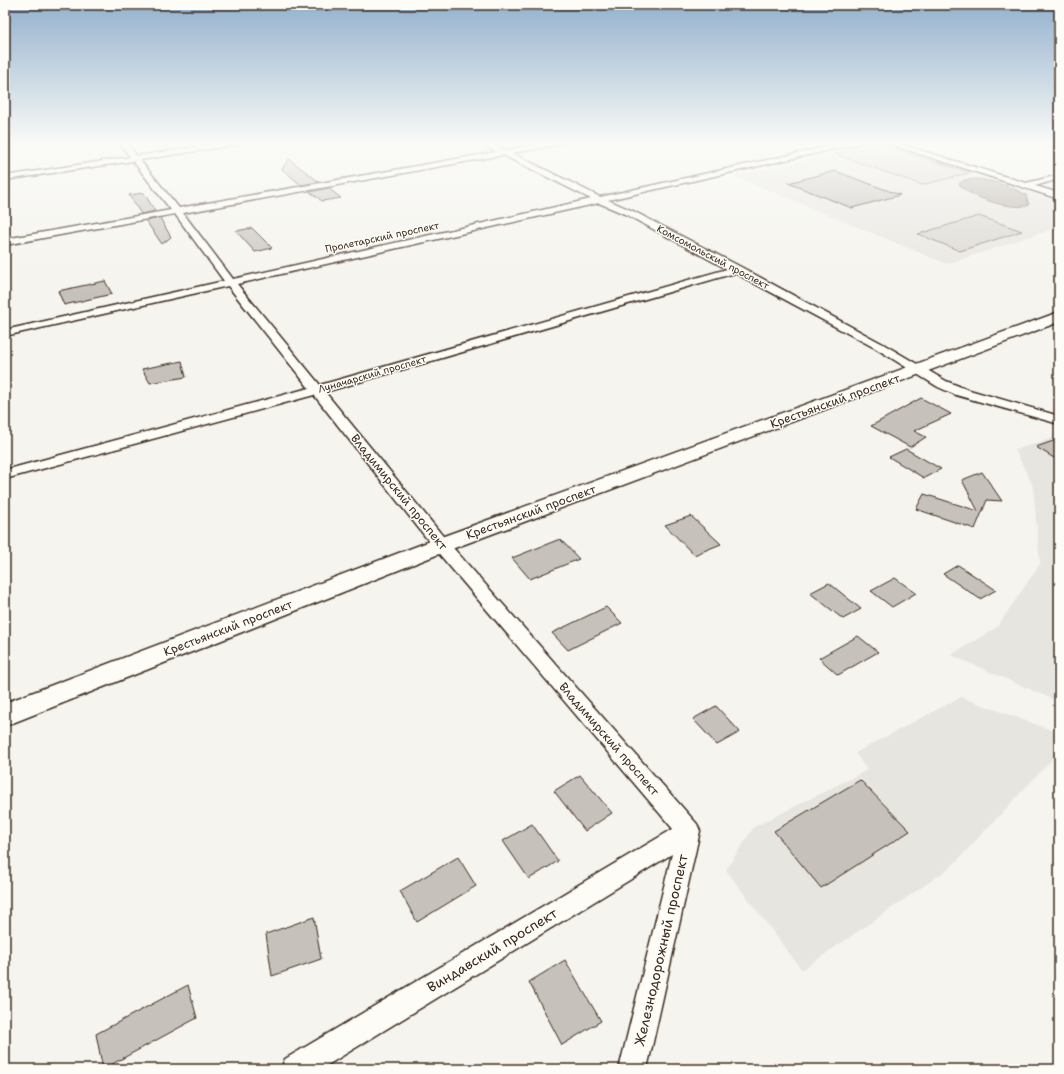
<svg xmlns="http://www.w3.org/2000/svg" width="1064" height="1074" font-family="'Shantell Sans',sans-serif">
<rect width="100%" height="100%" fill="#f5f4ee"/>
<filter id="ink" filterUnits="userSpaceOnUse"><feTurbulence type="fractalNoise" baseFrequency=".025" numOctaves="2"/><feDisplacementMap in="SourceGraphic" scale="8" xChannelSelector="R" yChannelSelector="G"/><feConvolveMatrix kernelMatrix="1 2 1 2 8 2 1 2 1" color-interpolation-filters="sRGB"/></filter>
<g filter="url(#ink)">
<!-- built -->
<g fill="#e7e5df">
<path d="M835,154L922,185L969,173L1059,202V227L947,264L734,176Z"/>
<path d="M1059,436V702L951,655L997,627L1040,564L1033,486L1015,450Z"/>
<path d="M961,697L1059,733V752L951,867L802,970L726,870L754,827L867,770L855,753Z"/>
</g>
<!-- green -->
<g fill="#dad6d0" stroke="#8a8077">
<path d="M880,144L969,173L922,185L835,154Z"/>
<path d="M979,216L1022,231L960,251L918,234Z"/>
</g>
<!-- water -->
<path fill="#b4aca4" stroke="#84786e" d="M975,179C993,180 1010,186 1026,195L1029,205C1013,211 969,198 959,184L964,180Z"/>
<!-- building -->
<g fill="#c7c1bb" stroke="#3b2a1e">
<path d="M289,159L319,182L301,185L282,169Z"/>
<path d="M835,171L900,195L852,208L788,183Z"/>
<path d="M328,188L341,198L322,201L310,192Z"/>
<path d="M144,193L155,211L141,214L129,195Z"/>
<path d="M160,218L171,237L162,244L146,221Z"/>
<path d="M252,228L272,248L255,252L236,231Z"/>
<path d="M105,281L112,294L64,305L58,291Z"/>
<path d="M182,361L186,377L150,383L142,369Z"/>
<path d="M921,398L951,414L914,431L926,437L910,447L871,426Z"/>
<path d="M1059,439V461L1036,447Z"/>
<path d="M906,449L941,469L924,478L889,457Z"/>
<path d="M982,472L1002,501L987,500L975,529L916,509L924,494L978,511L962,480Z"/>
<path d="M691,516L721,544L694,555L665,525Z"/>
<path d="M560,539L579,559L530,579L512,558Z"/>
<path d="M958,565L996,590L980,599L943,574Z"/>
<path d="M895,578L916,593L892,607L871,591Z"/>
<path d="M829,583L861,609L843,619L810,593Z"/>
<path d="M606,607L622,623L568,650L552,633Z"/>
<path d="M858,636L878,652L838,675L819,658Z"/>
<path d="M716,706L740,732L717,745L693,719Z"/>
<path d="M580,775L612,813L585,831L554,791Z"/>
<path d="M860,780L910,831L821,888L774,831Z"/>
<path d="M532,824L558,861L529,879L503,841Z"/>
<path d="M458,857L476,886L417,922L400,891Z"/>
<path d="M314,917L321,959L272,976L266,934Z"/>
<path d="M565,960L601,1021L562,1045L529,982Z"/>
<path d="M188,985L197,1018L103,1069L96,1034Z"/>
</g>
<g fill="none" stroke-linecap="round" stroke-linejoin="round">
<!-- street casing -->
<g stroke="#3b2a1e" stroke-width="3">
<g id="street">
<path d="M119,142H126L137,156L227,142H243L240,144L140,160L179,208L496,152L480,142H488L505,150L551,142H565L562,144L512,153L600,197L848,142H860L857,144L608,200L633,211L741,267L883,344L946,381L966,389L1059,416V424L956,395L938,387L875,348L735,273L325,392L447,541L697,824L700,831L647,1069H619L672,854L321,1069H281L285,1059L673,829L435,549L314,395L5,479V470L309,388L228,286L5,336V330L224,281L175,214L5,245V239L171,210L133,161L5,180V176L130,157ZM503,155L591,199L233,279L183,213ZM599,203L627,215L727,269L320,385L237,284Z"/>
<path d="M883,142H894L1026,183L1059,175V179L1035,186L1059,193V199Z"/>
</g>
</g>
<!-- secondary casing -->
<g stroke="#3b2a1e" stroke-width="3">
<path id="secondary" d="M1059,312V322L449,550L5,726V703L433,540Z"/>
</g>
<!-- street -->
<use href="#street" fill="#fdfcf7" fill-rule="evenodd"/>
<!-- secondary -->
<use href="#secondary" fill="#fdfcf7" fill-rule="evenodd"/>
</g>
</g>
<!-- sky -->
<linearGradient id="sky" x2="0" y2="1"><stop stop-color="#93b1cd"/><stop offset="0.49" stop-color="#fafaf7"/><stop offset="1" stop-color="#fafaf7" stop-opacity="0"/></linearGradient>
<rect width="1064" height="292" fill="url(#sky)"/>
<g text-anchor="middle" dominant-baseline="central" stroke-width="3" stroke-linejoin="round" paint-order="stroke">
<!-- far-street labels -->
<g font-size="10" fill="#3b2a1e" stroke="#fdfcf7">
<text transform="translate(382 237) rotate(-12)">Пролетарский проспект</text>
<text transform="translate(713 257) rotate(28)">Комсомольский проспект</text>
<text transform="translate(372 374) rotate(-16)">Луначарский проспект</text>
</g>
<!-- street labels -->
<g font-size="12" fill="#3b2a1e" stroke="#fdfcf7">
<text transform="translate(835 401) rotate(-20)">Крестьянский проспект</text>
<text transform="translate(399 492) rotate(51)">Владимирский проспект</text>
<text transform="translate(531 512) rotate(-20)">Крестьянский проспект</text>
<text transform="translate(228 628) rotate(-21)">Крестьянский проспект</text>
<text transform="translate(609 739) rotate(49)">Владимирский проспект</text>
</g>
<!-- near-street labels -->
<g font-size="14" fill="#3b2a1e" stroke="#fdfcf7">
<text transform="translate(492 950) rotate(-31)">Виндавский проспект</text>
<text transform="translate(661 950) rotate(-77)">Железнодорожный проспект</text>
</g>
</g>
<!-- margin -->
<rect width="1064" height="1074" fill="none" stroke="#fdfcf7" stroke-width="20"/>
<rect x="10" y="10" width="1044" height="1054" fill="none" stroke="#3b2a1e" stroke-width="1.5" filter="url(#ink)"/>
</svg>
